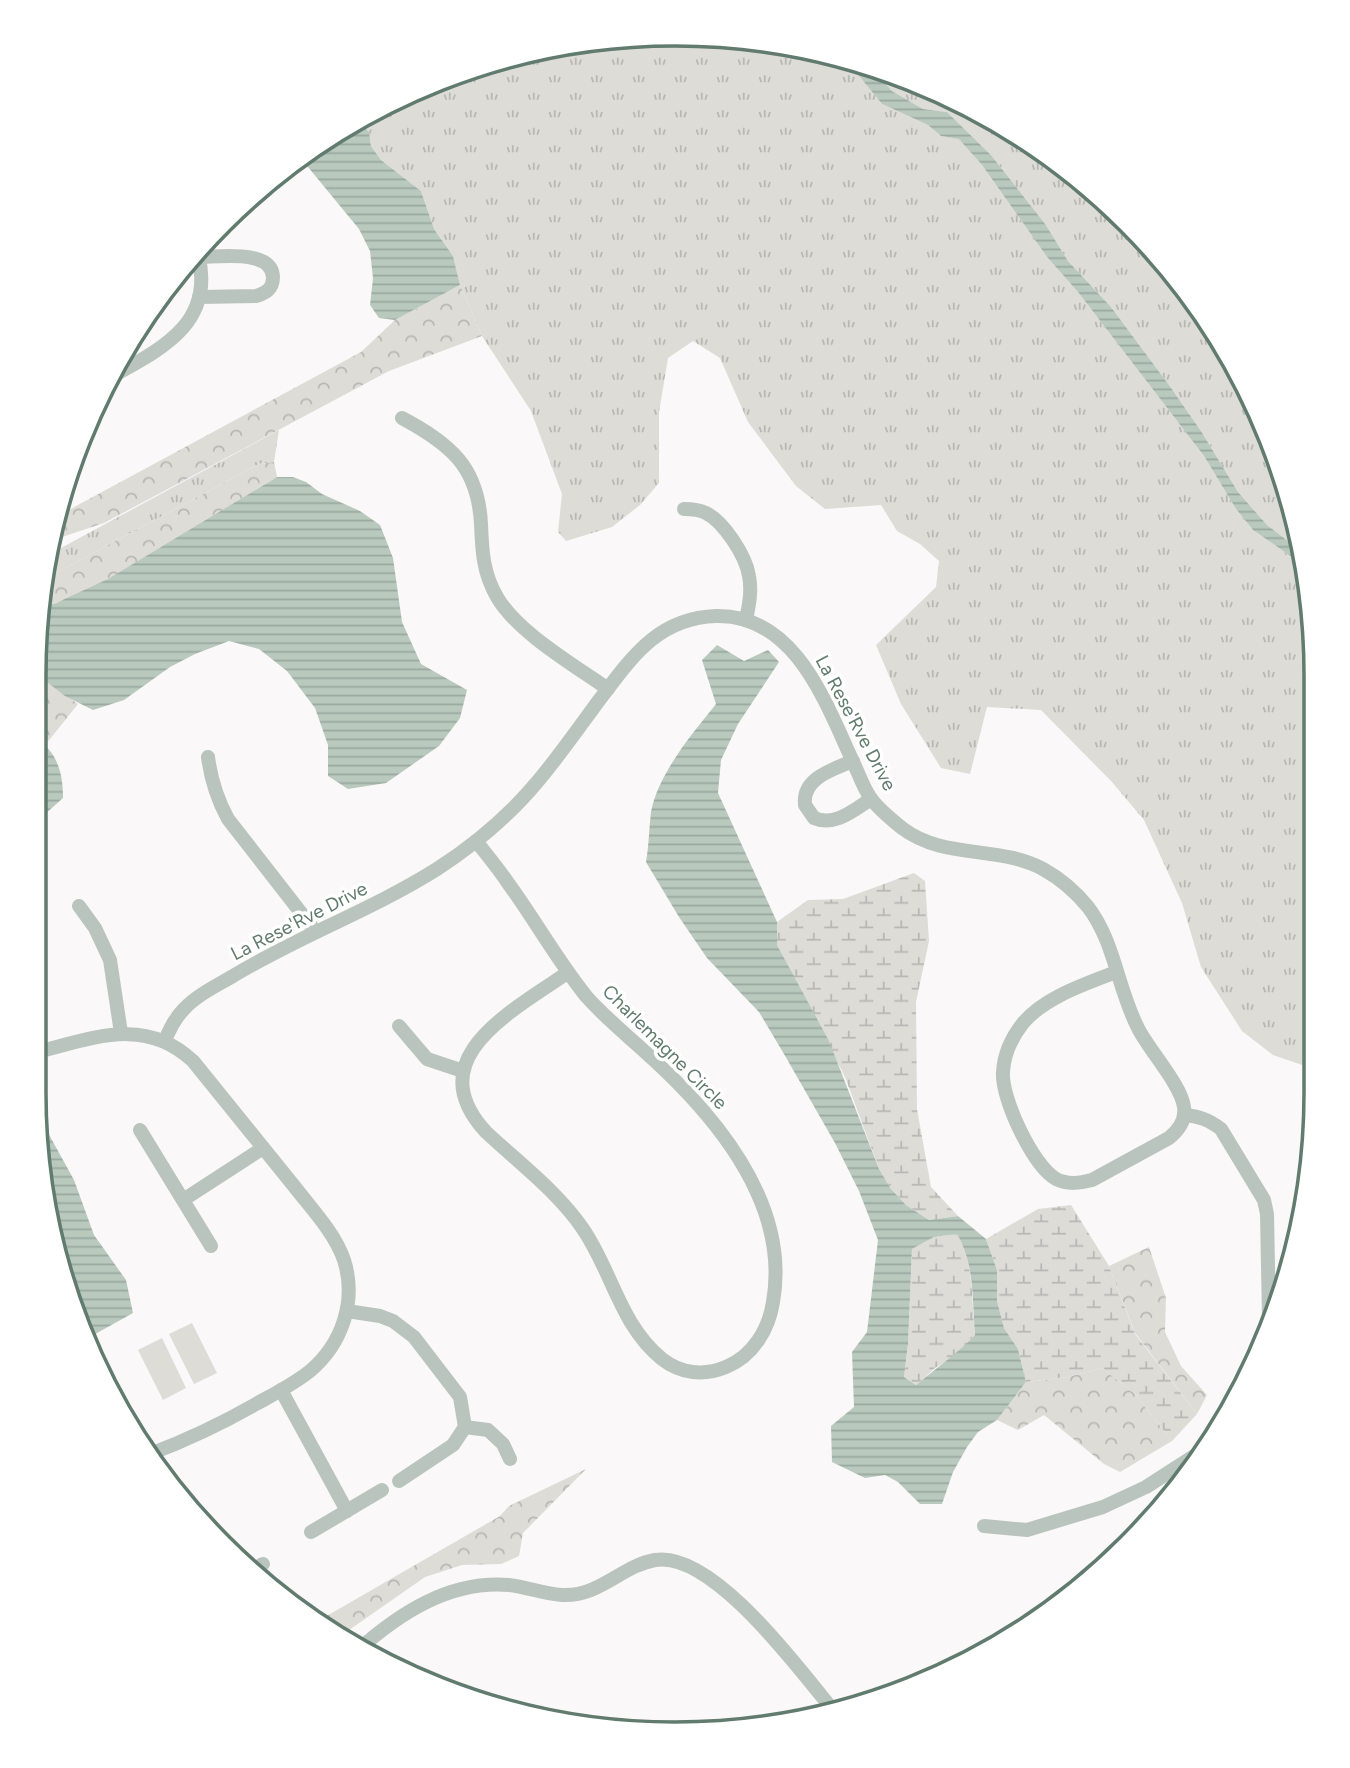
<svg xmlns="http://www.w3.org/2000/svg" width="1350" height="1768" font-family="Figtree,sans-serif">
<defs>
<pattern id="grass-tufts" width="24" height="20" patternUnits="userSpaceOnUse" patternTransform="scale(1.75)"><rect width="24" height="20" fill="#dedcd7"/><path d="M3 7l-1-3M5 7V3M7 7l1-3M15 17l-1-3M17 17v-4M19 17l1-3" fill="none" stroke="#b7b7b3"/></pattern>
<pattern id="forest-crowns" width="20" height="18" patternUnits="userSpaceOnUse" patternTransform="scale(1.75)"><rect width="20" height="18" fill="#dedcd7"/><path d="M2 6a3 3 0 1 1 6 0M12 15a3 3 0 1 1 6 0" fill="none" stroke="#b7b7b3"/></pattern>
<pattern id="wetland-marsh" width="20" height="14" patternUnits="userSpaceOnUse" patternTransform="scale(1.75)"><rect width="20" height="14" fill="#dedcd7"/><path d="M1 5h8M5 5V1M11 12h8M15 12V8" fill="none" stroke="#b7b7b3"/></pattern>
<pattern id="water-rules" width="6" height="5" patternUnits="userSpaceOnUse" patternTransform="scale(1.75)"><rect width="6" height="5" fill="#b9c9be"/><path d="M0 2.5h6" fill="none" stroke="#9aa89f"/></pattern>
</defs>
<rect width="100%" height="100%" fill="#faf8f8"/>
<!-- grass -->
<g fill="url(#grass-tufts)">
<path d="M675,33L801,46L846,60L882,104L928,125L941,136L959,138L982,165L1047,257L1078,292L1204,456L1236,509L1253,530L1306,567L1311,592V1068L1273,1055L1242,1031L1201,967L1182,903L1144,820L1112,782L1041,710L987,707L970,774L941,768L901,704L876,645L936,587L939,561L920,544L897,531L881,505L825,509L796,486L748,422L720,358L693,341L668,358L659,412V483L640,505L612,527L566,541L558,532L562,494L531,411L482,336L460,285L453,256L434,229L421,191L381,160L371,146L369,132L359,120L430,82L550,46Z"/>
<path d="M872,68L921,82L1032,142L1129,222L1209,319L1283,468L1302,552L1267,525L1238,492L1201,431L1169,385L1111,307L1068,261L1044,224L991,155L947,112L923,109L892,91Z"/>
<path d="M279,430L274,462L259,464L43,580L48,555Z"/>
</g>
<!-- forest -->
<g fill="url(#forest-crowns)">
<path d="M460,285L482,336L389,371L104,523L50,541L54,518L361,352L395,320Z"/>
<path d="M274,462L277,477C231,505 185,535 138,562C107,580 74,600 39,607L43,580L259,464Z"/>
<path d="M34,672L78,704L46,744L34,737Z"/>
<path d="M1149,1247L1166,1298L1165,1332L1181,1366L1207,1395L1197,1414L1135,1333L1109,1266Z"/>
<path d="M1102,1368L1135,1394L1172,1441L1120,1472L1104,1464L1044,1415L1018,1430L997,1420L1026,1382L1067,1377Z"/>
<path d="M586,1469L523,1533L519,1556L501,1564L462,1565L425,1577L339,1637L318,1621L500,1516L509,1506Z"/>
</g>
<!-- wetland -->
<g fill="url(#wetland-marsh)">
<path d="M914,873L925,881L929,941L916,1002L917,1109L931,1187L958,1216L929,1220L906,1205L891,1189L879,1169L845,1077L777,945V922L808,900L843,899Z"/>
<path d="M1071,1205L1109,1266L1135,1334L1197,1414L1172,1441L1135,1394L1102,1368L1067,1377L1026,1382L1018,1349L1004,1328L997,1301V1270L986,1239L1038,1209Z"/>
<path d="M957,1234C975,1265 971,1300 975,1335L955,1356L935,1368L916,1385L904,1377L908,1344L912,1249L934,1237Z"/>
</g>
<!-- pitch -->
<g fill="#dedcd7">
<path d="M192,1323L217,1373L194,1384L169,1334Z"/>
<path d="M162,1338L186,1388L163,1400L138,1350Z"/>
</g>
<!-- water -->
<g fill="url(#water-rules)" fill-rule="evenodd">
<path d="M846,60L872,68L892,91L923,109L947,112L991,155L1045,224L1068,261L1111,307L1169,385L1201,431L1238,492L1267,525L1302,552L1306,567L1253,530L1236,509L1204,456L1078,292L1047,257L982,165L959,139L941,136L928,125L882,104Z"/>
<path d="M359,120L369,132L371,146L381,160L421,191L434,229L453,256L460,285L395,320L379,318L370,305L373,278L370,251L359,229L308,167L298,161L319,141Z"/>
<path d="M277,477H293L306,482L322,494L360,511L380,525L393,558L402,622L421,664L467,690L460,718L439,746L386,783L348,789L328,776V745L315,708L287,671L259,649L229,641L195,654L170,667L124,700L93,710L65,696L34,672L35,633L39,607L56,603L108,579Z"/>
<path d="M717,645L744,661L768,650L779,662L738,724L721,760L718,793L777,922V945L829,1041L879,1169L891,1189L906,1205L929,1220L958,1216L986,1239L997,1270V1301L1004,1328L1018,1349L1026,1382L997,1420L978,1432L967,1447L953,1472L942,1504H920L898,1482L885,1475L865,1478L832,1462L831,1426L854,1407L852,1352L867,1332L878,1240L859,1191L835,1143L784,1054L759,1012L707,958L679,917L646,862C649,845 649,829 651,812C658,774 692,734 716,704L702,660ZM957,1234C975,1265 972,1300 975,1335C957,1354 936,1368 916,1385L904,1377L908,1344L912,1249L934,1237Z"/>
<path d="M34,737C57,751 63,772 63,798L34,824Z"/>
<path d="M36,1111L74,1180L94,1235L126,1280L133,1313L88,1338L55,1259Z"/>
</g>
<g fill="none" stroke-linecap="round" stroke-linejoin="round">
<!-- minor -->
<g stroke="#bac4bf" stroke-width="14">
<path d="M199,257C220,257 272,249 273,277C273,289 266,293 256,296L199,297"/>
<path d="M107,379C159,350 216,325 198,254"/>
<path d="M402,418C450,444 478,466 481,524C482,551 483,573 497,597C517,632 574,665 608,689"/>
<path d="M684,509C691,509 698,509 706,513C724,522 746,556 749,576C752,591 749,605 746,620"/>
<path d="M208,757C211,780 217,799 228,819L316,932"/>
<path d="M853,761C832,770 802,778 805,805L814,818C835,827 854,810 871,799"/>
<path d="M476,841C487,855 498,868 508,883C535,920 557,960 586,996C607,1020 632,1039 655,1061C720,1121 790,1207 773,1302C769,1329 753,1356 726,1367C704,1376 681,1374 662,1359C620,1325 612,1271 583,1229C558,1192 519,1163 486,1132C418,1058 513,1011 567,973"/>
<path d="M79,906L95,928L110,960L121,1033"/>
<path d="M399,1026L427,1059L463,1071"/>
<path d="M165,1040C170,1029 175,1018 184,1009C197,995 216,986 233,976C299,936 372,910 437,869C474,845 509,816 538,781C560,755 580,726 600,699C632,657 658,618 716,616C796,614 826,704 854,764C859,774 863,787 870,797C877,808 892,820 902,828C944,860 999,845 1043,869C1061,879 1075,891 1088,907C1115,942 1118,991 1139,1030C1150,1051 1181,1085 1184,1107C1186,1120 1179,1130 1169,1138L1092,1180C1080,1183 1068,1185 1056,1179C1033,1166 1001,1098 1003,1072C1004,1054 1012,1037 1023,1023C1045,997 1085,984 1116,972"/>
<path d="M33,1053C91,1039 144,1015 193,1061C227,1103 260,1144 294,1186C311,1208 335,1233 344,1260C357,1301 342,1344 310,1371C294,1384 274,1394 256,1404C221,1424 187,1440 150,1454"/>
<path d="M1184,1115C1199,1116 1209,1120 1221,1129L1264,1200L1267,1214L1269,1318L1267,1332L1231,1407"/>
<path d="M140,1130L211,1246"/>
<path d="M183,1200L263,1148"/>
<path d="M347,1311L380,1316L393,1321L414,1337L460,1397L465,1427L488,1430L503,1444L510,1459"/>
<path d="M281,1390L347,1511"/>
<path d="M399,1481L453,1445L465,1427"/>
<path d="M984,1526L1027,1530L1103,1507L1146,1487L1202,1451L1215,1438"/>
<path d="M311,1532L382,1490"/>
<path d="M252,1570L263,1564"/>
<path d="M358,1650C400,1613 450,1580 509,1585C527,1587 544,1594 562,1595C600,1597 621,1566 655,1560C712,1550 799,1669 832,1709"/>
</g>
</g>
<g text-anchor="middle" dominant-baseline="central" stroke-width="7" stroke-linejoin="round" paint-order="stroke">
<!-- street labels -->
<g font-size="19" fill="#617b6e" stroke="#fff">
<text transform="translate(856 723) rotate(62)">La Rese'Rve Drive</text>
<text transform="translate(299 921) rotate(-27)">La Rese'Rve Drive</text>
<text transform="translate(665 1047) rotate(45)">Charlemagne Circle</text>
</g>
</g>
<!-- crop -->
<path d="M0 0H1350V1768H0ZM675 46H675A629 629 0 0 1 1304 675V1093A629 629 0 0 1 675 1722H675A629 629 0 0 1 46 1093V675A629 629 0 0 1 675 46Z" fill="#fff" fill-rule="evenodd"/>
<path fill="none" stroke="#617b6e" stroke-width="3.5" d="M675 46H675A629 629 0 0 1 1304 675V1093A629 629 0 0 1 675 1722H675A629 629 0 0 1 46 1093V675A629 629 0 0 1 675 46Z"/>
</svg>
